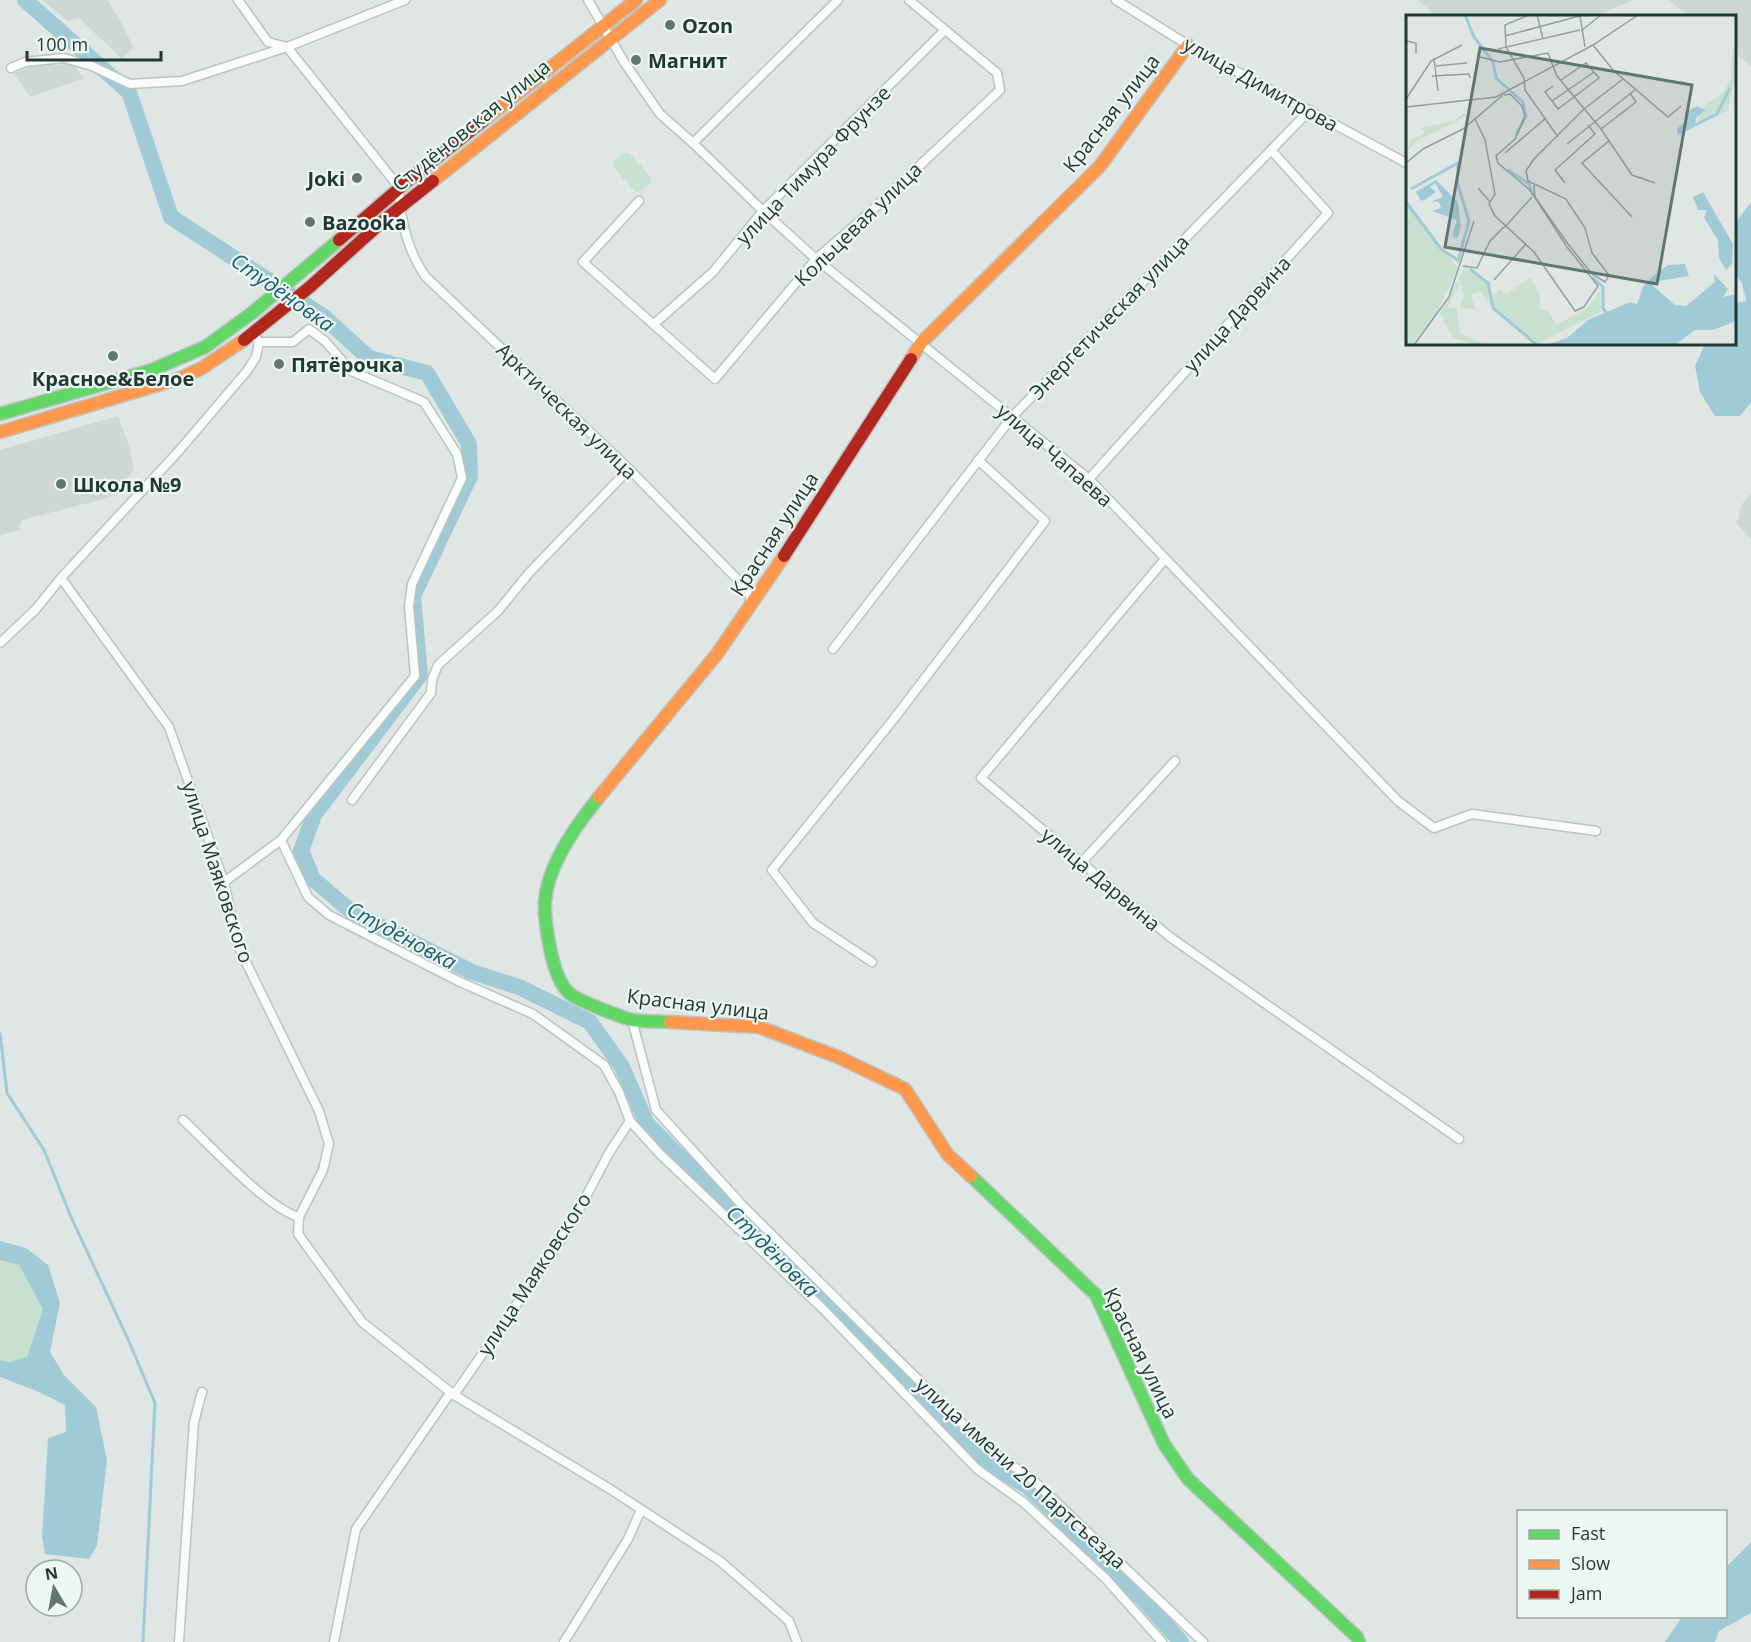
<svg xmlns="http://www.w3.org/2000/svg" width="1751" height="1642" font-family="'Open Sans',sans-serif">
<rect width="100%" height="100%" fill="#e0e6e3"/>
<!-- built -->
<g fill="#cdd8d3">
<path d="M42,0H107L122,23L133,48L121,58L79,18L68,21Z"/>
<path d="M1417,0H1634L1595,16H1437Z"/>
<path d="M1669,0H1751V66L1735,53L1734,16H1689Z"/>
<path d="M73,64L84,78L30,97L14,73L34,66Z"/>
<path d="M118,416L130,448L134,470L111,497L22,520L19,530L0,535V450Z"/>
<path d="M1751,494V539L1737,524L1742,504Z"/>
</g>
<!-- green -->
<g fill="#c8e0d0">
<path d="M625,153H629L650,176L651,183L641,191L636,192L613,167L614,161Z"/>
<path d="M0,1260L19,1265L43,1309L27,1357L9,1362L0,1360Z"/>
</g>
<!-- water -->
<g fill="#a0cbd6">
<path d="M1751,202V402L1740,416H1715L1700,392L1695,366L1705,344H1734L1735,303L1746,301L1742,283L1735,274L1734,225Z"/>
<path d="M0,1241L26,1248L48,1265L60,1303L50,1352L64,1375L96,1407L107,1460L97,1545L89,1559L45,1554L42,1537L48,1438L66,1432L65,1405L39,1392L0,1377V1360L9,1362L27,1357L43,1309L19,1265L0,1260Z"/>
<path d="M1751,1542V1613L1719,1631L1715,1642H1665L1682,1617L1726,1616V1567Z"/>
</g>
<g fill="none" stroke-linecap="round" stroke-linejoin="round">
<!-- stream -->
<path stroke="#a0cbd6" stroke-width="3" d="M0,1033L7,1093L44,1150L71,1217L127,1337L155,1403L143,1642"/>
<!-- river -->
<path stroke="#a0cbd6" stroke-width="16" d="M25,0L129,92L171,217L323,316L369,358L427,373L469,444L470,476L413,596L420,675L314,815L301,851L313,879L352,912L472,972L519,987L590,1022L622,1067L647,1124L986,1463L1027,1486L1141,1597L1181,1642"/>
<!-- street casing -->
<g stroke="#bdc3c0" stroke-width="11">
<g id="street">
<path d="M238,0L268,42L287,47L394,181C402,193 399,205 402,218C406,239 413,258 425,276L629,469L748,590L752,605"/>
<path d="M588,0L624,62L660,114L693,143L763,211L816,259L1089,479L1398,801L1434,828L1472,814L1596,831"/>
<path d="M1116,0L1188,45L1408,164"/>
<path d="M11,68L25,62L64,58L92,66L130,84L182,81L287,47L405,0"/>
<path d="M693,143L838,0"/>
<path d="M639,201L583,262L715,379L816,259L867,215L1000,90L997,73L909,0"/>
<path d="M654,324L713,272L763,211L945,30"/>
<path d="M259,342H293L309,329L325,341L351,371L424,402L457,454L462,478L412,584L409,606L415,676L281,840L308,897L329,915L458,981L533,1014L604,1065L619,1092L630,1121L660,1154L823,1309L977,1469L1023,1502L1106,1579L1162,1642"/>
<path d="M1089,479L1328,213L1271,150"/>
<path d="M1165,559L981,778L1170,937L1459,1139"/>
<path d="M61,578L169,727L224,882L238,946L319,1111L329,1144L323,1170L299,1217L298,1234L362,1322L454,1395L610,1489L720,1561L789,1621L797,1642"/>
<path d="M0,643L36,609L61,578L177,453L247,371L256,357L259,342L256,338"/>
<path d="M833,649L1012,417L1310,110"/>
<path d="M352,800L431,693L432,680L438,665L498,611L529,573L629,469"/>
<path d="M1082,862L1175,761"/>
<path d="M224,882L281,840"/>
<path d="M872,962L813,923L772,870L893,720L1045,521L978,460"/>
<path d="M632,1020L656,1110L742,1205L985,1446L1033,1480L1203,1642"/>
<path d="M183,1120C209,1144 268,1209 299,1217"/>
<path d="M454,1395L570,1227L609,1153L630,1121"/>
<path d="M179,1642L194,1422L202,1392"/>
<path d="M334,1642L356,1529L451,1392"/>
<path d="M564,1642L628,1539L641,1510"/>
</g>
</g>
<!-- fast casing -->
<g stroke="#bcc4c1" stroke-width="15">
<g id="fast">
<path d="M0,414L152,370L205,347L252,313L339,240"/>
<path d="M599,797C577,824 547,865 545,902C544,917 547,933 550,948C553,963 558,983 569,993C576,1000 623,1018 633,1020C645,1022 658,1021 670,1022"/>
<path d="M971,1176L1096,1295L1164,1444L1188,1479L1357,1637L1359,1642"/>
</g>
</g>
<!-- slow casing -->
<g stroke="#bcc4c1" stroke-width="15">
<g id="slow">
<path d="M483,121L636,0"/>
<path d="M433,181L660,0"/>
<path d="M911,359L921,343L1100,166L1188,45"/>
<path d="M0,432L181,378L202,368L244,340"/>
<path d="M599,797L717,654L784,556"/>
<path d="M670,1022L759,1027L838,1057L905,1089L948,1155L971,1176"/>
</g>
</g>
<!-- jam casing -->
<g stroke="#bcc4c1" stroke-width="15">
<g id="jam">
<path d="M339,240L410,179L483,121"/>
<path d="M244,340L311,286L383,221L433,181"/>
<path d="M784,556L911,359"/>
</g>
</g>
<!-- street -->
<use href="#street" stroke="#fafbfb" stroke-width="8"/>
<!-- fast -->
<use href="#fast" stroke="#63d668" stroke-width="12"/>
<!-- slow -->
<use href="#slow" stroke="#ff974d" stroke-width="12"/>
<!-- jam -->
<use href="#jam" stroke="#b3261e" stroke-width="12"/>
</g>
<!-- markers -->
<g fill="#637571" stroke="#edf6f2" stroke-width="2">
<circle cx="670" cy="25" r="6"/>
<circle cx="636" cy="60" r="6"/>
<circle cx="357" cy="178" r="6"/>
<circle cx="310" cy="222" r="6"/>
<circle cx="113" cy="356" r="6"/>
<circle cx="279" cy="364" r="6"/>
<circle cx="61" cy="484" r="6"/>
</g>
<g text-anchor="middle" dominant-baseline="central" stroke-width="4.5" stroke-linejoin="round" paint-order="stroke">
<!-- poi labels -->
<g font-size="20" font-weight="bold" fill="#1f3833" stroke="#edf6f2" text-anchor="start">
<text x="682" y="25">Ozon</text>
<text x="648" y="60">Магнит</text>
<text x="345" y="178" text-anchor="end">Joki</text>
<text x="322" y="222">Bazooka</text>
<text x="291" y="364">Пятёрочка</text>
<text x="113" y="378" text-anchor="middle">Красное&amp;Белое</text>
<text x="73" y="484">Школа №9</text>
</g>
<!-- street labels -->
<g font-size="20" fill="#1f3833" stroke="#edf6f2">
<text transform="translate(1261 84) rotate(29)">улица Димитрова</text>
<text transform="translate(1111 113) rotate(-52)">Красная улица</text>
<text transform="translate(471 125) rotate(-39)">Студёновская улица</text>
<text transform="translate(813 165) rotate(-46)">улица Тимура Фрунзе</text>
<text transform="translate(858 224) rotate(-44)">Кольцевая улица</text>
<text transform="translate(1237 314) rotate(-48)">улица Дарвина</text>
<text transform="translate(1109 317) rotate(-46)">Энергетическая улица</text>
<text transform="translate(567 411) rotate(44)">Арктическая улица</text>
<text transform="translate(1055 455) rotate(41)">улица Чапаева</text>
<text transform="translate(774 534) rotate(-57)">Красная улица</text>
<text transform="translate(218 872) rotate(72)">улица Маяковского</text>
<text transform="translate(1101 879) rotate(40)">улица Дарвина</text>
<text transform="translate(698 1004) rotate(7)">Красная улица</text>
<text transform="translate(534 1274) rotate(-57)">улица Маяковского</text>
<text transform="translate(1141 1353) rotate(64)">Красная улица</text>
<text transform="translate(1021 1473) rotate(42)">улица имени 20 Партсъезда</text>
</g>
<!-- water labels -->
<g font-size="21" font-style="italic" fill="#1a6074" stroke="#edf6f2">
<text transform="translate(283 292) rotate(35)">Студёновка</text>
<text transform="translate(402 935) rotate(28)">Студёновка</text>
<text transform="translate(773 1251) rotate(45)">Студёновка</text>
</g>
</g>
<!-- overview -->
<g transform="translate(1406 15)">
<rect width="330" height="330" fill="#e0e6e3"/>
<path d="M327,31L330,57L322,95L289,112L297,92L318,77L325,63ZM57,98L62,100L9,127L0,138L6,124L18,119L17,112L49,106ZM0,185L52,253L29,301L6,330H0ZM59,252L85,268L82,279L84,289L74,276L65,280L69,295L54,292L58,280L54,269L41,293H51L54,318L81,330H64L46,322L34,299ZM124,262L134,280L133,293L143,297L150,310L181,293L194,276L195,297L133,328L97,302L88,293L85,283L93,275L101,279Z" fill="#c8e0d0"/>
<path d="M291,91L299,95L290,103L289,112L272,120L271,114L279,107V98ZM30,165L52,187L55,212L51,224L46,220L51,205L26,196L35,193L33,187L26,186L37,182L29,168L24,172L30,177L20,184L15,186L10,177ZM297,177L327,229L326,249L320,255L313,243L312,225L298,203L301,195H292L287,182ZM279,249L283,261L252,266L246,270L269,290L280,291L309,267L308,259L322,274L317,282L330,279V306L307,315H289L269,330H140L161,323L182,305L224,287L231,289L237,272L247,261L262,250Z" fill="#a0cbd6"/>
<path fill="none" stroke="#a0cbd6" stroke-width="3" d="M59,0L68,22L87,47L90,63L117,87L120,101L110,120M289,110L311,99L324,73M102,155L123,169L127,180M5,174L52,148L51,166L63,206L52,246M0,187L35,234L53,246M64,254L82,268L87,293L131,330M186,262L197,272V293L202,301"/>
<path fill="none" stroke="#93a09d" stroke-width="1.5" d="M123,0L99,10L100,32L118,63L119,75L152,122M131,0L137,24M174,1L179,32M175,16L195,0M99,21L177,0M0,26L10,28V38M187,30L207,55L262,102L275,91M92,34L174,15M74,42L94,47L142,38L151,61L195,114L226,160L249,168M28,43L32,76M30,51L61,48M26,61L63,59L64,63M147,71L139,77L152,94L193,63L180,48L155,65M0,84L25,46L56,30M146,86L188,57M0,92L90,82L187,30L232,0M69,104L79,125L89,179L83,189L89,201L128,237L169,296L178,292L192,271L161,232L124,175L92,148L90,141L109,124L119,101L116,91L104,79L98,80M195,114L230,87L224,78M203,126L176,148L226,202M161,129L230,74M99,138L140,103M0,148L17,134L57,114L97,80M159,168L149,155L189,119L182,110M128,170L129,182L162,229L186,259L199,267L203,260L186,238L179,213L160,184L122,166L120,156L127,145L178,94L217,64M72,173L84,187M99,212L126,182M57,251L71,253L84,226L99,211M88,265L119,230M8,330L43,282L68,206"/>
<path fill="#637571" fill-opacity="0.15" stroke="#637571" stroke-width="3" d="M74,33L286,70L251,269L39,232Z"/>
<rect width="330" height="330" fill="none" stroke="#1f3833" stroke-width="3"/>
</g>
<!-- legend -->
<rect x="1517" y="1510" width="210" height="108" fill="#edf6f2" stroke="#9baaa6" stroke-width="1.5"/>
<rect x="1529" y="1530" width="30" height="9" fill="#63d668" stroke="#9baaa6" stroke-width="1.5"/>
<text x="1571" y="1540" font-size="18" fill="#1f3833">Fast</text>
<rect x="1529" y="1560" width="30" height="9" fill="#ff974d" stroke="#9baaa6" stroke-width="1.5"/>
<text x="1571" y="1570" font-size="18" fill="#1f3833">Slow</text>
<rect x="1529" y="1590" width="30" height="9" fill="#b3261e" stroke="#9baaa6" stroke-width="1.5"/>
<text x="1571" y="1600" font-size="18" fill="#1f3833">Jam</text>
<!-- north arrow -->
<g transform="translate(54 1588) rotate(350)"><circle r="28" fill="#edf6f2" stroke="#9baaa6" stroke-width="1.5"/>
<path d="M0-4.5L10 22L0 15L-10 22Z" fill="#637571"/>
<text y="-9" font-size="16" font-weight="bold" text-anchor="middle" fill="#1f3833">N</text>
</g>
<!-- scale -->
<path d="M27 51v9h134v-9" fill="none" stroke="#1f3833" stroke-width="3"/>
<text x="36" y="51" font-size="18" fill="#1f3833" stroke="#edf6f2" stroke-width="4.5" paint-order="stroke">100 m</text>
</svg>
